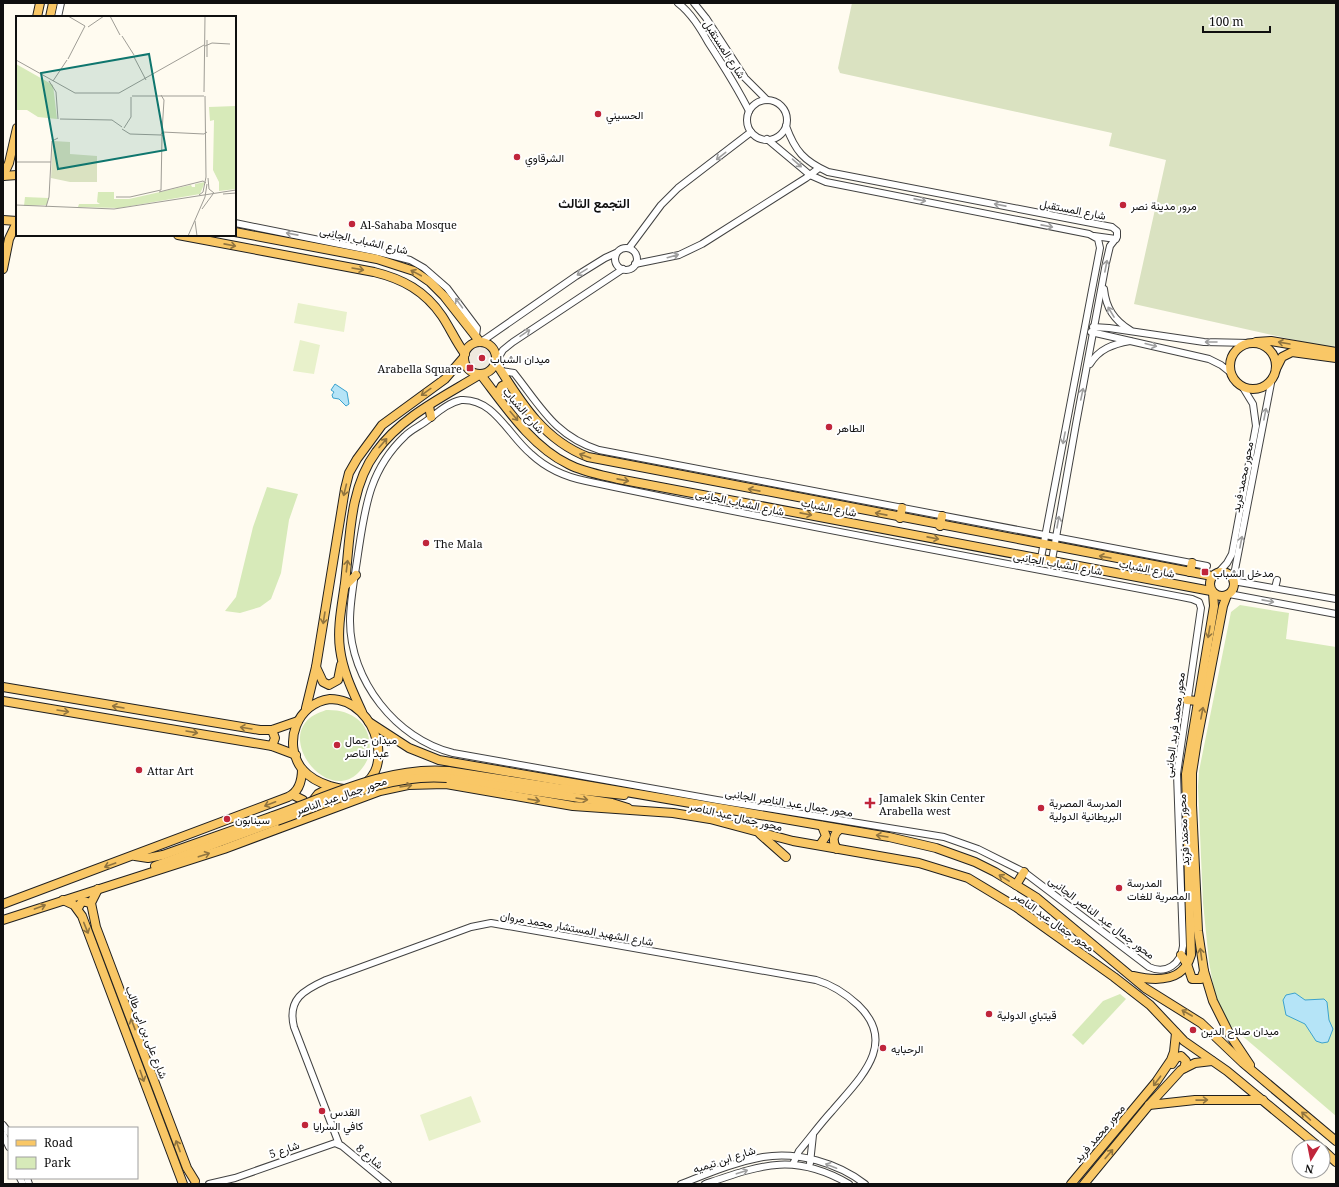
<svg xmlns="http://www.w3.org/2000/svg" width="1339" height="1187" font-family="'Noto Serif',Vazirmatn,serif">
<rect width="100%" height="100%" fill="#fffbf0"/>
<!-- green -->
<g fill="#d7eab9">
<path d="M267,487L298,494L289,520L281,573L271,599L260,607L240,613L225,611L236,597L253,527Z"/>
<path d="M1240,605L1289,613L1286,639L1336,647V1116L1233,1028L1224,1018L1216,1001L1209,962L1203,903L1198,787L1199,771L1231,612Z"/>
<path d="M326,710C353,709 374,725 369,755C367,762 363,768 358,773C329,801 285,749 305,723C310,716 318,713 326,710Z"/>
<path d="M1120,994L1126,999L1083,1045L1072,1035L1103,1001Z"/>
</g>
<!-- cemetery -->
<path fill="#dae2c1" d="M852,3H1336V339L1334,349L1134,304L1166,160L1109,146L1112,133L840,73L838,68Z"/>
<!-- pitch -->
<g fill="#e8f1cb">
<path d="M298,303L347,312L344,332L294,323Z"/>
<path d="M300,340L320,345L314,374L293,371Z"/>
<path d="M471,1096L481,1122L429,1141L420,1115Z"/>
</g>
<!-- plaza -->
<path fill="#efe9df" d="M476,344L489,347L496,355L493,365L486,370H474L468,362L469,350Z"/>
<!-- water -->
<g fill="#b5e4f7" stroke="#3ba2ce">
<path d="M335,384L347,392L349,404L346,406L339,399L333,398L332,395L334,392L331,390Z"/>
<path d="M1295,993L1305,1000L1324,999L1327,1002L1329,1020L1333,1029L1328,1042L1322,1043L1316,1041L1305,1024L1286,1015L1283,1000L1286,995Z"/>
</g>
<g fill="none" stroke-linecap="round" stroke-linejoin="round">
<!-- minor casing -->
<g stroke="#424242" stroke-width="8">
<g id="minor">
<path d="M678,3C691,13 700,28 708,42C723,65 737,87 749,111"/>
<path d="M694,3L706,18L745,78L767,100"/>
<path d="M58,17L61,3"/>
<circle cx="767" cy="120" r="20"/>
<path d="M786,126C795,151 804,161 828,172L1112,227L1117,231V237L1110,246L1106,263L1076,424L1052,560"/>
<path d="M767,139L810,175L826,182L1089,234L1098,239L1100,248L1041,558"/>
<path d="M235,223L374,251L410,260L424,268L447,288L477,328L476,336"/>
<path d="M1094,236L1116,239"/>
<path d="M629,248L661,205L678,188L751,132"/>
<circle cx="626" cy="259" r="11"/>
<path d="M635,264L679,255L702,244L806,178L819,168"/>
<path d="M1104,289C1106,308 1114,320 1130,330"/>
<path d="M1093,327L1109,328L1204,342L1250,343"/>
<path d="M1091,332L1209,359L1221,365L1231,373"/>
<path d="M481,342L576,276L605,258L616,253"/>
<path d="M497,360L503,350L513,342L623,269"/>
<path d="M1090,364C1099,349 1113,344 1130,341"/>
<path d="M501,371L514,373C541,407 555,436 599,450L1207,566"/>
<path d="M461,400C494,398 508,435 531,454C546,468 566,477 586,481C788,524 990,560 1192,599L1199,602L1201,608L1177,774L1183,946C1181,964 1166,975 1149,967L1024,872L978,849L944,837L717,800L453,753C396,739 350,680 350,621C350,599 355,576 358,554C365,508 369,470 405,436C411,430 418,427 425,422C436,414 447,403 461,400Z"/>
<path d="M1218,573L1227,563L1232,554L1256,426L1253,404L1242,386"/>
<path d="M1233,580L1272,378"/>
<path d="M1233,581L1336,599"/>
<path d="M1275,588L1277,580"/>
<path d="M1229,594L1336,614"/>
<path d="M3,1125L9,1133"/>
<path d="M3,1134L9,1147"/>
<path d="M339,1144L294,1027C287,999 304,990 326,980L471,927L491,923L816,980C833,985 845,993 858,1005C899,1044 859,1079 832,1111C820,1124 810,1138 799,1151L793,1164"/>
<path d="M810,1163L813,1135"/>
<path d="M20,1178L23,1184"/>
<path d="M27,1178L29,1184"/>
<path d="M209,1184L235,1178L335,1143L342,1146L388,1184"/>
<path d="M681,1184C707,1174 735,1162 763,1157C797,1151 838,1163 865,1184"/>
<path d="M705,1184C761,1165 794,1152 849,1184"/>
</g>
</g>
<!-- major casing -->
<g stroke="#202020" stroke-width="10">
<g id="major">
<path d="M37,17L40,3"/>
<path d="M50,17L53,3"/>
<path d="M3,176L9,163L17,128"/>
<path d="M3,176L17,175"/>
<path d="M3,220L17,221"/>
<path d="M235,232L377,259L414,271L430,282L444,296L480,342"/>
<path d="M178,235L374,272C403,279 425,291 442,316C450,328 456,342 465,354"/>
<path d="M3,269L9,239L17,222"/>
<circle cx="480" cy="358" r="16"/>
<path d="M1256,342L1271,341L1336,352"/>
<circle cx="1253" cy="366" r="23"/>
<path d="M496,363C520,401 543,440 588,457L1212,576"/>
<path d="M1276,369L1282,357L1292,352L1336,358"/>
<path d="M481,375C505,406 531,446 568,464C583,472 601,475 618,479L1211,591"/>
<path d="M497,395L502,386L508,383"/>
<path d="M429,406L431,417"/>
<path d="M900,518L902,508"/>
<path d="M940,526L942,516"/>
<circle cx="1222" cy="584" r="12"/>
<path d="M1190,572L1192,563"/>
<path d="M345,586L356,575"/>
<path d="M1227,595L1223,606L1197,741L1192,773V805L1198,931L1204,971L1213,1001L1230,1035L1250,1065"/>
<path d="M316,667L323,682L329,685L338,680L341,665"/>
<path d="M3,687L260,730H272L298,721"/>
<path d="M330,699C379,699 399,781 351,789C344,790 337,788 330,786C320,783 309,777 302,769C282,743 297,703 330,699Z"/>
<path d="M1187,700L1197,701"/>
<path d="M3,701L272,746L296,755"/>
<path d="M306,708L316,667L345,489L349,473L357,459L382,425L445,379L464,357"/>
<path d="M362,712C353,692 343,672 340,649C337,628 342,605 345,583C350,540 349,488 376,452C401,417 443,397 479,375"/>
<path d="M369,722L409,748L439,760L889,837L936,848L975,862L995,872L1037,898L1145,988L1201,1023L1243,1063L1336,1141"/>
<path d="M272,746L275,738L272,730"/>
<path d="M448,771L558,788L624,795"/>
<path d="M447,778L612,803L628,808"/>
<path d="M293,795L303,800L306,811"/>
<path d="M311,803L318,794L331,787"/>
<path d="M760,834L786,857"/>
<path d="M820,845L826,836L822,826"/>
<path d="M837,849C832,842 833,834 840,829"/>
<path d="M135,856L148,858L163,855L273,816"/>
<path d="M155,866L277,821"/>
<path d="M1016,885L1024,872"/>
<path d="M98,889L91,903L96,927L187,1168L195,1181"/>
<path d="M63,900L74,905L82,916L183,1184"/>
<path d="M3,904L288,797C299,792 302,780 302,769"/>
<path d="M78,908L82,901L91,903"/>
<path d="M3,920L224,849L380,791L408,785L446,784L573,806L673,813L710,819L793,841L919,863L968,878L1016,907L1114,977L1150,1005L1184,1041L1227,1071L1319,1147"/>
<path d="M1181,955L1187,964L1192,979H1201L1204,971"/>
<path d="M1133,976C1155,981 1183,983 1191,955L1186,774L1214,606L1213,593"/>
<path d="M1172,1064L1176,1058L1181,1056L1186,1061L1184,1068"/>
<path d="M1149,1105L1195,1100H1263"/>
<path d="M1323,1150L1336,1162"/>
<path d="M1071,1184L1156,1082L1171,1060L1174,1052L1176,1033"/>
<path d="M1084,1184L1149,1105L1181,1070L1195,1063L1212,1061"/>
</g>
</g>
<!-- minor -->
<use href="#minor" stroke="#fff" stroke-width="6"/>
<!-- major -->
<use href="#major" stroke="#f9c766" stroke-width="8"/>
<!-- major-bridge casing -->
<g stroke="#202020" stroke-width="10" stroke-linecap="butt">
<g id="major-bridge">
<path d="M273,816C329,796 388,766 448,771"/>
<path d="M277,821C331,802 389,773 447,778"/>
</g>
</g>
<!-- major-bridge -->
<use href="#major-bridge" stroke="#f9c766" stroke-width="8"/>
</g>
<!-- one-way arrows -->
<defs><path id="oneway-shaft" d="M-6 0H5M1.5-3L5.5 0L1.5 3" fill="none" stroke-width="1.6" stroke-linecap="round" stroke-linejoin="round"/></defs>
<g stroke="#9f9f9f">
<use href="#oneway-shaft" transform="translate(721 156) rotate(142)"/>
<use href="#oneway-shaft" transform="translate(797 163) rotate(41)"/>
<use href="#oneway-shaft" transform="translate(920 200) rotate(11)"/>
<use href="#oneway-shaft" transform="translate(1000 205) rotate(-169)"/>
<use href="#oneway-shaft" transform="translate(1047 226) rotate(11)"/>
<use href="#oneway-shaft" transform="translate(292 234) rotate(-169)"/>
<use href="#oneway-shaft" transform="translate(673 256) rotate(-16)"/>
<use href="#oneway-shaft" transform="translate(1106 266) rotate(-79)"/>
<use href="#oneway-shaft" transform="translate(582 272) rotate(148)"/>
<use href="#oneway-shaft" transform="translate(459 303) rotate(-126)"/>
<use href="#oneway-shaft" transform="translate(1111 312) rotate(-121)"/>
<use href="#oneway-shaft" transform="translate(525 333) rotate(-34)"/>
<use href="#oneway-shaft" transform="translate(1211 342) rotate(-180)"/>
<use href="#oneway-shaft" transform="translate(1151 345) rotate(14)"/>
<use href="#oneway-shaft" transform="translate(1082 394) rotate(-78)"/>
<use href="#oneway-shaft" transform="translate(1265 414) rotate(-79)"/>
<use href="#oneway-shaft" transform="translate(1064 438) rotate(101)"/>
<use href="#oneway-shaft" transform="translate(1058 522) rotate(-80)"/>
<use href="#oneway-shaft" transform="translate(1241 542) rotate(-79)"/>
<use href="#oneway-shaft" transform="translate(1268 601) rotate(11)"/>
<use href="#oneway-shaft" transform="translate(831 1166) rotate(-159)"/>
<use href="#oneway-shaft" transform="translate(742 1172) rotate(-18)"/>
</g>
<g stroke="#90743f">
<use href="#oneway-shaft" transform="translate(230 245) rotate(11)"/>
<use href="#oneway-shaft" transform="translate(358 269) rotate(10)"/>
<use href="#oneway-shaft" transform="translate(416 273) rotate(-152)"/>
<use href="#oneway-shaft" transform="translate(1284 343) rotate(-170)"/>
<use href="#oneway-shaft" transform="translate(426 392) rotate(144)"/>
<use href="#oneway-shaft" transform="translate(514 416) rotate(50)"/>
<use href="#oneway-shaft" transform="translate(383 443) rotate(-49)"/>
<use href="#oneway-shaft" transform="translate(585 456) rotate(-160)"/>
<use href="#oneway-shaft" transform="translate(623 480) rotate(11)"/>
<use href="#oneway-shaft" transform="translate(345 490) rotate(104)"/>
<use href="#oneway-shaft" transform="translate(754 490) rotate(-169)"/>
<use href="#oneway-shaft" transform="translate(806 514) rotate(11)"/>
<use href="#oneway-shaft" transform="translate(881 514) rotate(-169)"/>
<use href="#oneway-shaft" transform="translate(933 538) rotate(11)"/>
<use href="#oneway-shaft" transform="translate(1105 557) rotate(-170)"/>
<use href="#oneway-shaft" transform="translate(347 566) rotate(-83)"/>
<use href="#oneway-shaft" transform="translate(324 618) rotate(99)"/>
<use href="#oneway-shaft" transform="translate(1209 632) rotate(100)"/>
<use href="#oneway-shaft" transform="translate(118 707) rotate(-170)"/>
<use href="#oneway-shaft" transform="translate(63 711) rotate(9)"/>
<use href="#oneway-shaft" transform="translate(1202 713) rotate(-79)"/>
<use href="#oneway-shaft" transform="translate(246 728) rotate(-171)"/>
<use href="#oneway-shaft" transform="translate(192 732) rotate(10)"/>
<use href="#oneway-shaft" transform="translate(406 786) rotate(-8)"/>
<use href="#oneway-shaft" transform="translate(582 799) rotate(9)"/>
<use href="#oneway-shaft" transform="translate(534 800) rotate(10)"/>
<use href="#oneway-shaft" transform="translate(270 804) rotate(159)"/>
<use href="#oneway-shaft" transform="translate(882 836) rotate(-171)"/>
<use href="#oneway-shaft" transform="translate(204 855) rotate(-18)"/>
<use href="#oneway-shaft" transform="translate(110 865) rotate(160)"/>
<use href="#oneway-shaft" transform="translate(1004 878) rotate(-149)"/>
<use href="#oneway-shaft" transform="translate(40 907) rotate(-20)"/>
<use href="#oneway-shaft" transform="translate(86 928) rotate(68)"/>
<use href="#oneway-shaft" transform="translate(1201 954) rotate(-98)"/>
<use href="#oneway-shaft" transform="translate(1187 1013) rotate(-150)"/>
<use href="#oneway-shaft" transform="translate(133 1024) rotate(-111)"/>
<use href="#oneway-shaft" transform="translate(142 1076) rotate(71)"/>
<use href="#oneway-shaft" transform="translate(1157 1081) rotate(127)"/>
<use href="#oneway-shaft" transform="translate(1202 1100) rotate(-1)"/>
<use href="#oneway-shaft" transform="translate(1306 1116) rotate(-138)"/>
<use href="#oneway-shaft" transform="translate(178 1146) rotate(-111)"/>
<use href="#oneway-shaft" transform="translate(1109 1154) rotate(-50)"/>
</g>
<!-- markers -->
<g fill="#c0253b" stroke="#fff" stroke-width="1.5">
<circle cx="598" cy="114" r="4"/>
<circle cx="517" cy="157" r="4"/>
<circle cx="1123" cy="205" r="4"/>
<circle cx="352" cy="224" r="4"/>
<circle cx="482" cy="358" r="4"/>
<rect x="466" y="364" width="8" height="8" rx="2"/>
<circle cx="829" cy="427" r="4"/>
<circle cx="426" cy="543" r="4"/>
<rect x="1201" y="568" width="8" height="8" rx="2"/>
<circle cx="337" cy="745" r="4"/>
<circle cx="139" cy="770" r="4"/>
<path d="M868 797h4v4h4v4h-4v4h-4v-4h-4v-4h4z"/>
<circle cx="1041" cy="808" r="4"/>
<circle cx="227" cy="819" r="4"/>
<circle cx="1119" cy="888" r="4"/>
<circle cx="989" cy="1014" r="4"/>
<circle cx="1193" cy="1030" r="4"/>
<circle cx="883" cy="1048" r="4"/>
<circle cx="322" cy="1111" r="4"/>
<circle cx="305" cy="1125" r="4"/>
</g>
<g text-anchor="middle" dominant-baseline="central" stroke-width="4" stroke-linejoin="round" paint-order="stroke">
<!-- street labels -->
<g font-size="11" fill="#0f0f0f" stroke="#fff">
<text transform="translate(725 49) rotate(57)">شارع المستقبل</text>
<text transform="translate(1073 209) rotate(11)">شارع المستقبل</text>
<text transform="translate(364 240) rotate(13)">شارع الشباب الجانبى</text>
<text transform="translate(524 410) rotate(49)">شارع الشباب</text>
<text transform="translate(1242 477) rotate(-79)">محور محمد فريد</text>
<text transform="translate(740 502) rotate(12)">شارع الشباب الجانبى</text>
<text transform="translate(829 507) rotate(11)">شارع الشباب</text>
<text transform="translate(1058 563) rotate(10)">شارع الشباب الجانبى</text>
<text transform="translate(1147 568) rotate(11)">شارع الشباب</text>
<text transform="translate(1174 725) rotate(-83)">محور محمد فريد الجانبى</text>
<text transform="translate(341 795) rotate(-19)">محور جمال عبد الناصر</text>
<text transform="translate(789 802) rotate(9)">محور جمال عبد الناصر الجانبى</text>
<text transform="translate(736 816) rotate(13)">محور جمال عبد الناصر</text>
<text transform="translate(1183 830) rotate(-93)">محور محمد فريد</text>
<text transform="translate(1102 917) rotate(37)">محور جمال عبد الناصر الجانبى</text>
<text transform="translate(1054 921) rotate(35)">محور جمال عبد الناصر</text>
<text transform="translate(577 928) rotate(10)">شارع الشهيد المستشار محمد مروان</text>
<text transform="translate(147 1032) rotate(69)">شارع على بن ابى طالب</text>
<text transform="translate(1099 1133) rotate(-50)">محور محمد فريد</text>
<text transform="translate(284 1149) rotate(-19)">شارع 5</text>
<text transform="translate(370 1156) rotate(40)">شارع 8</text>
<text transform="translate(724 1159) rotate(-18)">شارع ابن تيميه</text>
</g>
<!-- poi labels -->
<g font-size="11" fill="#0f0f0f" stroke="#fff" text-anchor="start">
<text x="606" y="114">الحسيني</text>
<text x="525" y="157">الشرقاوي</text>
<text x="1131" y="205">مرور مدينة نصر</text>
<text x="360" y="224">Al-Sahaba Mosque</text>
<text x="490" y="358">ميدان الشباب</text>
<text x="462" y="368" text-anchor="end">Arabella Square</text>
<text x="837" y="427">الطاهر</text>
<text x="434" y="543">The Mala</text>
<text x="1213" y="572">مدخل الشباب</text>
<text x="345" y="739">ميدان جمال<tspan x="345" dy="13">عبد الناصر</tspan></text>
<text x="147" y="770">Attar Art</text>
<text x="879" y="797">Jamalek Skin Center<tspan x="879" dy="13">Arabella west</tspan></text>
<text x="1049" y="802">المدرسة المصرية<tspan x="1049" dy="13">البريطانية الدولية</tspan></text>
<text x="235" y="819">سينابون</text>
<text x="1127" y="882">المدرسة<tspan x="1127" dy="13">المصرية للغات</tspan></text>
<text x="997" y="1014">قيتباي الدولية</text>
<text x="1201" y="1030">ميدان صلاح الدين</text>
<text x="891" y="1048">الرحبايه</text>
<text x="330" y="1111">القدس</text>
<text x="313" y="1125">كافي السرايا</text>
</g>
<!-- quarter labels -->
<g font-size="13" font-weight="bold" fill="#0f0f0f" stroke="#fff">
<text x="594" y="203">التجمع الثالث</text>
</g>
</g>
<!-- overview -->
<g transform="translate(16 16)">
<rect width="220" height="220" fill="#fffbf0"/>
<path d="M0,48L37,69L41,103L22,101L11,94H0ZM220,90V173L203,175V166L197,154L198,104L194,105L193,91ZM189,166L184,178L103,192L62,191L63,188H84L81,186L82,176H98V183H113L175,169L176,171H179V168ZM9,181L32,182L31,189L8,190Z" fill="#d7eab9"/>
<path d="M37,125L54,126V138L81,140V166H54L35,162Z" fill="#dae2c1"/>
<path fill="none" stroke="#9f9d96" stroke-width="1" d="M94,0L104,19M72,11L88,0M106,20L118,39M189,30L196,27L214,28M118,41L130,64M191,41V24M52,43L69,10L52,0M0,44L59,77H103L188,29M33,65L40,76L42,103M37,65L51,44M188,76L189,0M145,79L148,84L146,116M116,80H188M44,103L96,104L106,111M108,112L115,101V81M106,113L114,118L145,119M148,117L147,120L145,119L146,116L188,118L191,116M0,146H35M192,162L193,173L198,177M143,176L187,165L190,167M207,178L220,177M183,179L187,176L190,161L189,80M100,181H114L145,174L146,120M0,189L98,193L220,174M30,191L33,181L36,125L42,122M186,193L197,178M179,205L181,220M172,220L189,181L191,168"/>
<path fill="#0f766e" fill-opacity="0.15" stroke="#0f766e" stroke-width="2" d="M133,38L150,134L42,153L25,57Z"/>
<rect width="220" height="220" fill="none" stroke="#0f0f0f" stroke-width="2"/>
</g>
<!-- border -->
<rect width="1339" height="1187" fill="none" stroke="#0f0f0f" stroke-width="8"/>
<!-- legend -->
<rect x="8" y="1127" width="130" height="52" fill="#ffffff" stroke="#9f9f9f"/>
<rect x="16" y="1140" width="20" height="6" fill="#f9c766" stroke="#9f9f9f"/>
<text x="44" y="1147" font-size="12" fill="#0f0f0f">Road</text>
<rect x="16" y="1157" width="20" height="12" fill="#d7eab9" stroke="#9f9f9f"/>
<text x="44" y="1167" font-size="12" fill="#0f0f0f">Park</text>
<!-- north arrow -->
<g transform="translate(1311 1159) rotate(190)"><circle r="19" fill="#ffffff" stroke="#9f9f9f"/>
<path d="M0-3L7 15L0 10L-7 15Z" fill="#c0253b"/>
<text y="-6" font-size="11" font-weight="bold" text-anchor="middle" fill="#0f0f0f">N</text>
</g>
<!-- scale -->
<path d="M1203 26v6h67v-6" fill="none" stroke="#0f0f0f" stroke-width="2"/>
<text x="1209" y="26" font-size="12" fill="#0f0f0f" stroke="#ffffff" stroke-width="3" paint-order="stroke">100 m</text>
</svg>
